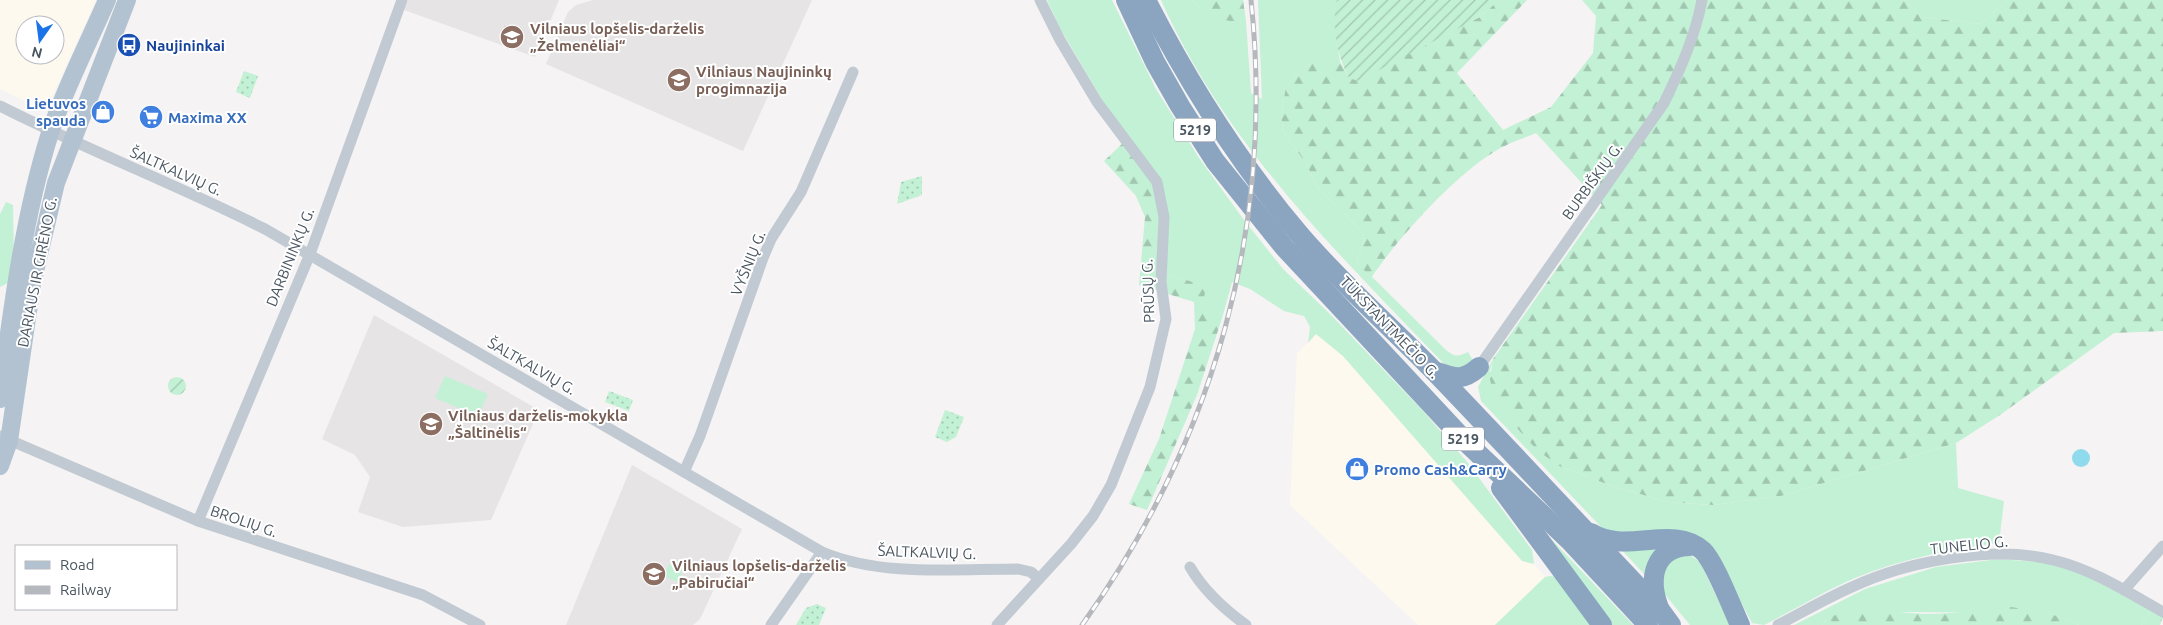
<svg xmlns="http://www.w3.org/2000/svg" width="2163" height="625" font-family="Ubuntu,sans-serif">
<defs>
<pattern id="forest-firs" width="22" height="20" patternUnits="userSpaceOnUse" patternTransform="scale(1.25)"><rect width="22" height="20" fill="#c3f1d5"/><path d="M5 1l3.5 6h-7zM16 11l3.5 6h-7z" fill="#a0c6b0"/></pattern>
<pattern id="park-dots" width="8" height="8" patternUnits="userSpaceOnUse" patternTransform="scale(1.25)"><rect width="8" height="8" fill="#c3f1d5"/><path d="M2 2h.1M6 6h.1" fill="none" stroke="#a0c6b0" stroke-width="1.8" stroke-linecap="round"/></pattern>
<pattern id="garden-furrows" width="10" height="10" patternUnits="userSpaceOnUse" patternTransform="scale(1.25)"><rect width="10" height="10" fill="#c3f1d5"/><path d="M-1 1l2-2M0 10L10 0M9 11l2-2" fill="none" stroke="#a0c6b0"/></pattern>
</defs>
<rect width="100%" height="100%" fill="#f5f3f3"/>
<!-- commercial -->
<g fill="#fdf9ef" fill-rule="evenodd">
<path d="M0,0H96L50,102L44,106L33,105L0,89ZM25,25H55V55H25Z"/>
<path d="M1316,334L1343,356L1522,561L1534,564L1545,577L1495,625H1418L1290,505L1297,353Z"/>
</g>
<!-- education -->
<g fill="#e6e4e5">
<path d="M408,0H559L535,57L404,10Z"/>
<path d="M593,0H812L743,151L546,64L568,12L576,5Z"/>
<path d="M374,315L539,410L491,520L403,527L358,512L370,477L355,455L322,439Z"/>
<path d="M632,465L742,529L700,619L693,625H566Z"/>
</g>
<!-- grass -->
<g fill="#c3f1d5">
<path d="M1047,0H1112L1156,89L1199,158L1244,220L1283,269L1330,314L1423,411L1468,463L1532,550L1534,564L1522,561L1343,356L1316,334L1308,343L1310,327L1304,316L1284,311L1250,289L1232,282L1223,315L1202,304L1205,286L1153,270L1157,230L1105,105L1060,28Z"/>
<path d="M1161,0H1192C1206,18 1225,22 1246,21L1251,93L1262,99L1258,0H1337L1336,36L1340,62H1316L1305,66L1286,87L1281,114L1283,131L1307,165L1317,187L1361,230L1364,240L1357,262L1446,350C1455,357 1458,357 1468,352L1474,362L1472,370H1450C1340,255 1227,148 1161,0Z"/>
<path d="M1905,0H2007L1981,24L1921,17Z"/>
<path d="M6,202L13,205L14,260L8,283L0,287V214Z"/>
<path d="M1493,359L1490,371L1559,466L1612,486L1668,502L1713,505L1781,496L1956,443L1958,488L2004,501L1999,543C1949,549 1902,559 1855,578C1824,591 1794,610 1764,625L1752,623L1714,551L1616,535L1604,530L1481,401L1478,387Z"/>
<path d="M445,376L488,394L478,416L435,398Z"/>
<path d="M1534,521L1633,625H1609Z"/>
<path d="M1678,542L1645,575L1620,548Z"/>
<path d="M1690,555L1700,562L1730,625H1690L1663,592L1658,571L1668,557Z"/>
<path d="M1999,559L2050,563L2083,574L2151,610L2141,625H2079L2049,613L1901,612L1825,621L1822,625H1794L1865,589L1936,567Z"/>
<path d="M669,564L683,570L677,582L664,576Z"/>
<path d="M1550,576L1556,577L1594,625H1495L1545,577Z"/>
</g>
<!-- forest -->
<g fill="url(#forest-firs)">
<path d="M1192,0H1243L1246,21C1223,22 1207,19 1192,0Z"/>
<path d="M1499,0H1527L1457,73L1503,130L1551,107L1593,53L1596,16L1582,0H1905L1921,17L1981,24L2007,0H2163V331L2114,333L2000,415L1956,443L1781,496L1713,505L1668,502L1612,486L1559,466L1537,450L1517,428L1492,389L1490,379L1493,359L1602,205L1536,133C1522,139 1506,144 1494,152C1453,177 1398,238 1371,278L1357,262L1364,240L1361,230L1317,187L1307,165L1283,131L1281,114L1286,87L1305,66L1315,62H1340L1349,78L1480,17Z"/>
<path d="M1123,143C1132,157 1143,171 1150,186C1162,211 1156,243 1153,270L1206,286L1203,304L1223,315L1197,395L1147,510L1129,504L1159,439L1195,329L1194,302L1139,285L1145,217L1136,196L1104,161Z"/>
<path d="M2011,607L2049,613L2079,625H1822C1841,600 1899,614 1926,614C1954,614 1983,609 2011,607Z"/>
<path d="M2151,610L2163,617L2160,625H2141Z"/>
</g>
<!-- park -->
<g fill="url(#park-dots)">
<path d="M244,71L258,76L250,98L236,92Z"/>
<path d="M922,176V195L897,204L901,182Z"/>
<path d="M609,391L633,400L629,411L605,402Z"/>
<path d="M945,410L964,417L956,437L947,442L935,437Z"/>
<path d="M817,604L826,608L819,625H796L806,608Z"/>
</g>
<!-- garden -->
<g fill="url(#garden-furrows)">
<path d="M1337,0H1499L1480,17L1358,81L1349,78C1337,56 1331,25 1337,0Z"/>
<circle cx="177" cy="386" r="9"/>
</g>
<!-- water -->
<circle fill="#90daee" cx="2081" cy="458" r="9"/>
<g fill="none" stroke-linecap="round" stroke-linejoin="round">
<!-- street -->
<g stroke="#c1cad2" stroke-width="11">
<path d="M0,106C87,150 178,185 265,229L822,552C882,577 954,569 1018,569L1031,572L1039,579"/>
<path d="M1479,367L1664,103C1680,70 1695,37 1702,0"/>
<path d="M0,436L198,521L423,595L480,625"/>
<path d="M684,472L700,436L763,258L771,239L801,192L853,72"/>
<path d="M198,521L310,254L402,0"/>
<path d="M1190,567C1204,591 1224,609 1246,625"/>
<path d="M2124,590L2163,546"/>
<path d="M771,625L822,552"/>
<path d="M997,625L1071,544L1093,516L1111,485L1150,387L1166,319L1161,282L1164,217L1157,182L1097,102L1060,40L1040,0"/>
<path d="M1778,625C1803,612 1827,598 1852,587C1908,561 1993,545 2053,560C2092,569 2129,593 2163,612"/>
</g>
<!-- primary -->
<g stroke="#b3c2d1" stroke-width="18">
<path d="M0,399C12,310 23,219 50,133C65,88 88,44 107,0"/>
<path d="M0,466L9,441L32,284L56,183L127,0"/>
</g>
<!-- highway -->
<g stroke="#8ba5c1" stroke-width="20">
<path d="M1126,0L1155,62L1180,106L1215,161L1284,247L1468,444L1570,541L1648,625"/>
<path d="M1146,0C1189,84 1239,163 1300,235C1341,283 1389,325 1433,370C1509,449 1584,530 1660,610L1671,625"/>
<path d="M1434,371C1455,378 1462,382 1479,367"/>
<path d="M1501,488L1602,625"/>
<path d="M1591,533C1625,555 1672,524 1702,550C1714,560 1732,608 1740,625"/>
<path d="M1659,608C1648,579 1653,547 1690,546"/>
</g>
<!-- rail casing -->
<g stroke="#b5b8bd" stroke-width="5">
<path id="rail" d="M1082,625C1214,440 1275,227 1251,0"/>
</g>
<!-- rail -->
<use href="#rail" stroke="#fff" stroke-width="3" stroke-dasharray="9" stroke-linecap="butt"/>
</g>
<!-- icons -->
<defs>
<g id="school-disc" transform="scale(1.25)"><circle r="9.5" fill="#8d6e63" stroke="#fff"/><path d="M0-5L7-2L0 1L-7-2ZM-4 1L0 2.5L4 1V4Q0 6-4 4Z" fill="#fff"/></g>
<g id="bus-disc" transform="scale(1.25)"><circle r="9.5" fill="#1a4fb4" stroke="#fff"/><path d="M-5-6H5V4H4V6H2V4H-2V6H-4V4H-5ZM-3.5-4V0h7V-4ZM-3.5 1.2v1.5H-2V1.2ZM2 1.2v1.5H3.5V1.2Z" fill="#fff"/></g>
<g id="shop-disc" transform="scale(1.25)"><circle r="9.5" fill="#3f7fe0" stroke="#fff"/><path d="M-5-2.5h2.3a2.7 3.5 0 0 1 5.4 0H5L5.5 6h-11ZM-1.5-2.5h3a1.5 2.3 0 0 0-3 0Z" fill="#fff"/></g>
<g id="supermarket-disc" transform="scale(1.25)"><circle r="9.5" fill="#3f7fe0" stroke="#fff"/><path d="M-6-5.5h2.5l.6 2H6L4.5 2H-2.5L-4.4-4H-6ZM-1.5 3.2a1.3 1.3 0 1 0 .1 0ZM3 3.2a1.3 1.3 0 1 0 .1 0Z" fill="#fff"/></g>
</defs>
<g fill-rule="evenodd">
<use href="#school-disc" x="512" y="37"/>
<use href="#bus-disc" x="129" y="45"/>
<use href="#school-disc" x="679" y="80"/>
<use href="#shop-disc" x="103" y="112"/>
<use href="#supermarket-disc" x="151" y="117"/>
<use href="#school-disc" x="431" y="424"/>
<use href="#shop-disc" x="1357" y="469"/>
<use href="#school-disc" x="654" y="574"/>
</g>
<g text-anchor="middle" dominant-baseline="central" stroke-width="4" stroke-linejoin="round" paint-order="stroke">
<!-- shield labels -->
<g fill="#fff" stroke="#808990" stroke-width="1">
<rect x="1174" y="118.5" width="42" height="23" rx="4"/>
<rect x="1442" y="427.5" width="42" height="23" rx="4"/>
</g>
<g font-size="14" font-weight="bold" fill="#4a5661">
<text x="1195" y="130">5219</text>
<text x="1463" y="439">5219</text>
</g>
<!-- education labels -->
<g font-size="15" font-weight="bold" fill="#785e54" stroke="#fff" text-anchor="start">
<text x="530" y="28">Vilniaus lopšelis-darželis<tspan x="530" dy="17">„Želmenėliai“</tspan></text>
<text x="696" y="71">Vilniaus Naujininkų<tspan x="696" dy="17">progimnazija</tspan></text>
<text x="448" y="415">Vilniaus darželis-mokykla<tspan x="448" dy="17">„Šaltinėlis“</tspan></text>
<text x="672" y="565">Vilniaus lopšelis-darželis<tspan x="672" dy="17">„Pabiručiai“</tspan></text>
</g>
<!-- transit labels -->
<g font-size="15" font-weight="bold" fill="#164399" stroke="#fff" text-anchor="start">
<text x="146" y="45">Naujininkai</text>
</g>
<!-- shop labels -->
<g font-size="15" font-weight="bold" fill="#366cbe" stroke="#fff" text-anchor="start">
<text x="86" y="103" text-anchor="end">Lietuvos<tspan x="86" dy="17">spauda</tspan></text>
<text x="168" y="117">Maxima XX</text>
<text x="1374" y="469">Promo Cash&amp;Carry</text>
</g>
<!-- street labels -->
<g font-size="15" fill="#4a5661" stroke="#fff">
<text transform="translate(176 171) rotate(24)">ŠALTKALVIŲ G.</text>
<text transform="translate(1592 181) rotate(-54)">BURBIŠKIŲ G.</text>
<text transform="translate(290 257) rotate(-68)">DARBININKŲ G.</text>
<text transform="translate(748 263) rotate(-68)">VYŠNIŲ G.</text>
<text transform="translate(37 272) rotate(-79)">DARIAUS IR GIRĖNO G.</text>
<text transform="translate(1148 291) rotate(-92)">PRŪSŲ G.</text>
<text transform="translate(1390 327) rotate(46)">TŪKSTANTMEČIO G.</text>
<text transform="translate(532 366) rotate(30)">ŠALTKALVIŲ G.</text>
<text transform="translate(244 521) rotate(19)">BROLIŲ G.</text>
<text transform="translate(1969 545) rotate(-6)">TUNELIO G.</text>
<text transform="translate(927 552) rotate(2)">ŠALTKALVIŲ G.</text>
</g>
</g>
<!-- legend -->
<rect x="15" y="545" width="162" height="65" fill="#ffffff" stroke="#b7bbc0"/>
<rect x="25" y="561" width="25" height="8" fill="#b3c2d1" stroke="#b7bbc0"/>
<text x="60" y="570" font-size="15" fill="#4a5661">Road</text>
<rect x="25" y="586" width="25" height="8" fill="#b5b8bd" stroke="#b7bbc0"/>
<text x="60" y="595" font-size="15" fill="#4a5661">Railway</text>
<!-- north arrow -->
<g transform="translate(40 40) rotate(194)"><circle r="24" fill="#ffffff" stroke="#b7bbc0"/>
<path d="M0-4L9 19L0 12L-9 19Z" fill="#1a73e8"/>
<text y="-8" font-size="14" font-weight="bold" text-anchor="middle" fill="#4a5661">N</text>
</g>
</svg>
